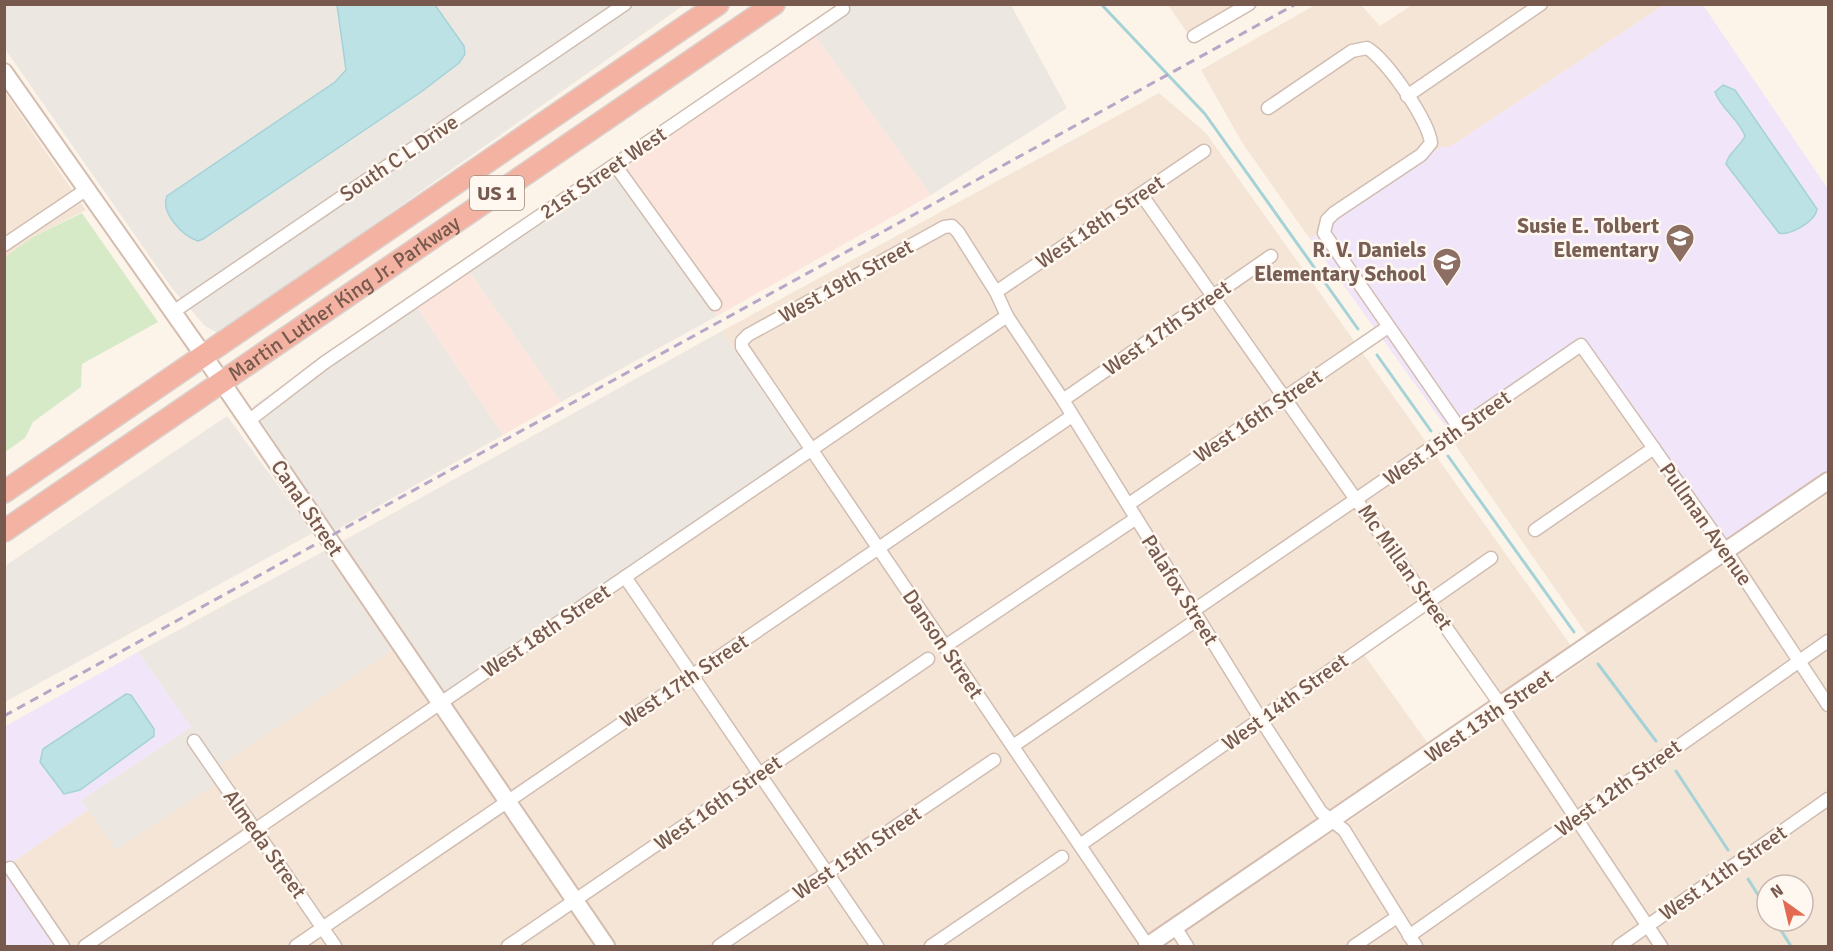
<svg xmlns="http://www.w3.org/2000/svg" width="1833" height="951" font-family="Signika,sans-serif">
<rect width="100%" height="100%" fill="#fcf4e9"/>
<!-- residential -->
<g fill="#f4e5d7" fill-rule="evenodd">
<path d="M1168,5H1260L1194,42Z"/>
<path d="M1315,5H1361L1380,26L1412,5H1664L1450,147H1441L1310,239L1243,144L1201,70Z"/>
<path d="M4,91L86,210L33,237L5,257Z"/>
<path d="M1159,93L1206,133L1572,647L1491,702L1428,609L1363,653L1429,745L1133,946H616L443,693L802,449L722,331Z"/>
<path d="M1583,337L1725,540L1588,636L1458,449L1449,431Z"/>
<path d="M1828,494V946H1160L1388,795ZM1767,885H1803V921H1767Z"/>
<path d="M394,649L597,946H70L14,861L88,810L116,850L209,772Z"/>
</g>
<!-- commercial -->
<g fill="#fce5dd">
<path d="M808,26L931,195L717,316L610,161Z"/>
<path d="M462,261L561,402L503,435L410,297Z"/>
</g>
<!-- industrial -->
<g fill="#ede7e2">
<path d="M4,5H684L229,327L216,332L205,326L171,287L5,49Z"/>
<path d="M839,5H1011L1067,108L931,195L808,26Z"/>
<path d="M610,161L717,316L561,402L462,261Z"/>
<path d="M410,297L503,435L333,532L252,407Z"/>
<path d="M722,331L802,449L443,693L341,542Z"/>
<path d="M227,416L313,533L5,702V566Z"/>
<path d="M326,550L394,649L210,772L217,783L116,850L81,800L191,727L138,652Z"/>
</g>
<!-- education -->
<g fill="#f1e5f9">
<path d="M1664,5H1703L1828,189V470L1725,540L1582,337L1449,431L1310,239L1441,147H1450Z"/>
<path d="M138,652L191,727L81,800L88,810L14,861L70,946H5L4,727Z"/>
</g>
<!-- green -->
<path fill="#d7eac7" d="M82,213L158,322L82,364L81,387L33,422L25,438L5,452V257L33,237Z"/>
<!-- water -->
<g fill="#bde2e6" stroke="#a4d2d7" stroke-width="1.5">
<path d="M337,5H435L464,46L465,54L459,63L421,92L203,239L198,241C183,236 160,213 167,196L335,82L346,70Z"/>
<path d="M1723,85L1735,90L1817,209C1816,221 1790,236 1779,233L1726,164C1728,153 1740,147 1745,136C1739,119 1721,109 1715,92Z"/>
<path d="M126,694L131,695L154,729V736L80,790L64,794L40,762L43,749Z"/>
</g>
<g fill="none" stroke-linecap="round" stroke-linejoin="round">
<!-- stream -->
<g stroke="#a4d2d7" stroke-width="3">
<path d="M1101,4L1205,114L1358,329"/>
<path d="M1377,355L1431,431"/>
<path d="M1448,456L1574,632"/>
<path d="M1598,664L1656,741"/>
<path d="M1676,771L1728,850"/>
<path d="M1748,879L1767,909"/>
<path d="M1775,921L1791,946"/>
</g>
<!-- street casing -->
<g stroke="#d1bdb1" stroke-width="15">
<g id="street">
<path d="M1194,36L1249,4"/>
<path d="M1407,96L1541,4"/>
<path d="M1268,108L1352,51L1367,48C1386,59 1429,121 1431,143L1421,155L1334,213L1327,220L1324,233L1460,429"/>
<path d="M615,165L715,304"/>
<path d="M1141,194L1502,707L1661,946"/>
<path d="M4,245L87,189"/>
<path d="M996,292L1204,151"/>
<path d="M173,312L625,4"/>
<path d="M1063,400L1271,256"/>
<path d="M247,422L324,363L843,9"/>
<path d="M1129,504L1388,327"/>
<path d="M1535,530L1654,448"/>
<path d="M625,577L877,946"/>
<path d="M1193,611L1581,345L1727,552L1828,705"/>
<path d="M944,647L1135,519"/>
<path d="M194,741L335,946"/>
<path d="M1013,746L1198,619"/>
<path d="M1080,845L1491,558"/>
<path d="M10,868L63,946"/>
<path d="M1175,927L1187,946"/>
<path d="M1409,936L1828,641"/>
<path d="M85,946L1007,316"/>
<path d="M296,946L1072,416"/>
<path d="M508,946L928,659"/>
<path d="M719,946L994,760"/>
<path d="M931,946L1062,857"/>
<path d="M1148,946L742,347V341L748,335L944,227L952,226L958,232L996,292L1007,316L1063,400L1265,726L1321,812L1344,830L1416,946"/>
<path d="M1354,946L1397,917"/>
<path d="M1619,946L1828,799"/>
</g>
</g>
<!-- secondary casing -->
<g stroke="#d4bdaf" stroke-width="20">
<g id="secondary">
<path d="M4,72L204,356L606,946"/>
<path d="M1147,946L1828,481"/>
</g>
</g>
<!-- highway casing -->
<g stroke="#d9d1cd" stroke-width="24">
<g id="highway">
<path d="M4,492L718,4"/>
<path id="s1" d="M4,531L774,4"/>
</g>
</g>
<!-- street -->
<use href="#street" stroke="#fff" stroke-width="12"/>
<!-- secondary -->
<use href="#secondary" stroke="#fff" stroke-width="16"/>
<!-- highway -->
<use href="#highway" stroke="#f4b3a2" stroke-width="21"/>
<!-- rail -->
<path stroke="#b6a6c7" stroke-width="3" stroke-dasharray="9 6" stroke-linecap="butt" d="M4,716L1296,4"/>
</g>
<!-- icons -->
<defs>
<g id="school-pin" transform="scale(1.5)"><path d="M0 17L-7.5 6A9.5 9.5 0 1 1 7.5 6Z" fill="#8d6e63" stroke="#fff8f0"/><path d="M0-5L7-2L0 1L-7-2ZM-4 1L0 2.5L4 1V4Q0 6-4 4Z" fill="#fff"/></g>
</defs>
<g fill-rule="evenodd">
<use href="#school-pin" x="1680" y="238"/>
<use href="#school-pin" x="1447" y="262"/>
</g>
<g text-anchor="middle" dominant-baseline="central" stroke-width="5" stroke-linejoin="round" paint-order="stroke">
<!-- shield labels -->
<rect fill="#fff8f0" stroke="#a0897e" stroke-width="1.5" x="470" y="176" width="54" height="34" rx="4.5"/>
<g font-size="20" font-weight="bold" fill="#77594d">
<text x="497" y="193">US 1</text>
</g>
<!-- street labels -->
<g font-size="21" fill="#77594d" stroke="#fff8f0">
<text transform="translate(399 158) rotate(-34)">South C L Drive</text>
<text transform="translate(603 173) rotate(-34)">21st Street West</text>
<text transform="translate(1100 222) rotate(-34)">West 18th Street</text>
<text transform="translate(846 281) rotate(-29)">West 19th Street</text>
<text stroke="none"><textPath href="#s1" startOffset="412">Martin Luther King Jr. Parkway</textPath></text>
<text transform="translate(1167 328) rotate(-35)">West 17th Street</text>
<text transform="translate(1258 416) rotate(-34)">West 16th Street</text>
<text transform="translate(1447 438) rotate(-35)">West 15th Street</text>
<text transform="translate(307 508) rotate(56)">Canal Street</text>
<text transform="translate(1706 524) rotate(55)">Pullman Avenue</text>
<text transform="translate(1405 567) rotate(55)">Mc Millan Street</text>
<text transform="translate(1180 590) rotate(58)">Palafox Street</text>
<text transform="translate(546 631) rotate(-34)">West 18th Street</text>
<text transform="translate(943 644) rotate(56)">Danson Street</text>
<text transform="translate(684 681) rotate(-34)">West 17th Street</text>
<text transform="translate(1285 702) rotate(-36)">West 14th Street</text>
<text transform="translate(1489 716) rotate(-34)">West 13th Street</text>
<text transform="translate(1618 788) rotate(-36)">West 12th Street</text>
<text transform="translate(718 803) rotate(-35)">West 16th Street</text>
<text transform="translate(265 844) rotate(55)">Almeda Street</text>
<text transform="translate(857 853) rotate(-34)">West 15th Street</text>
<text transform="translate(1723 873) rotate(-35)">West 11th Street</text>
</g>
<!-- education labels -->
<g font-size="21" font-weight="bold" fill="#785e54" stroke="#fff8f0" text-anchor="end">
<text x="1659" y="226">Susie E. Tolbert<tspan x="1659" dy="24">Elementary</tspan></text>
<text x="1426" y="250">R. V. Daniels<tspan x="1426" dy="24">Elementary School</tspan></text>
</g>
</g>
<!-- border -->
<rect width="1833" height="951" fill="none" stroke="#77594d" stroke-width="12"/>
<!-- north arrow -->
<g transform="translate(1785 903) rotate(326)"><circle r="28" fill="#fff8f0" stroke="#c9b8af" stroke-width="1.5"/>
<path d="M0-4.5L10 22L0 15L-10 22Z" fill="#e36a52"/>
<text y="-9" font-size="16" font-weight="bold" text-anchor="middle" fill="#77594d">N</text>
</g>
</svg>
